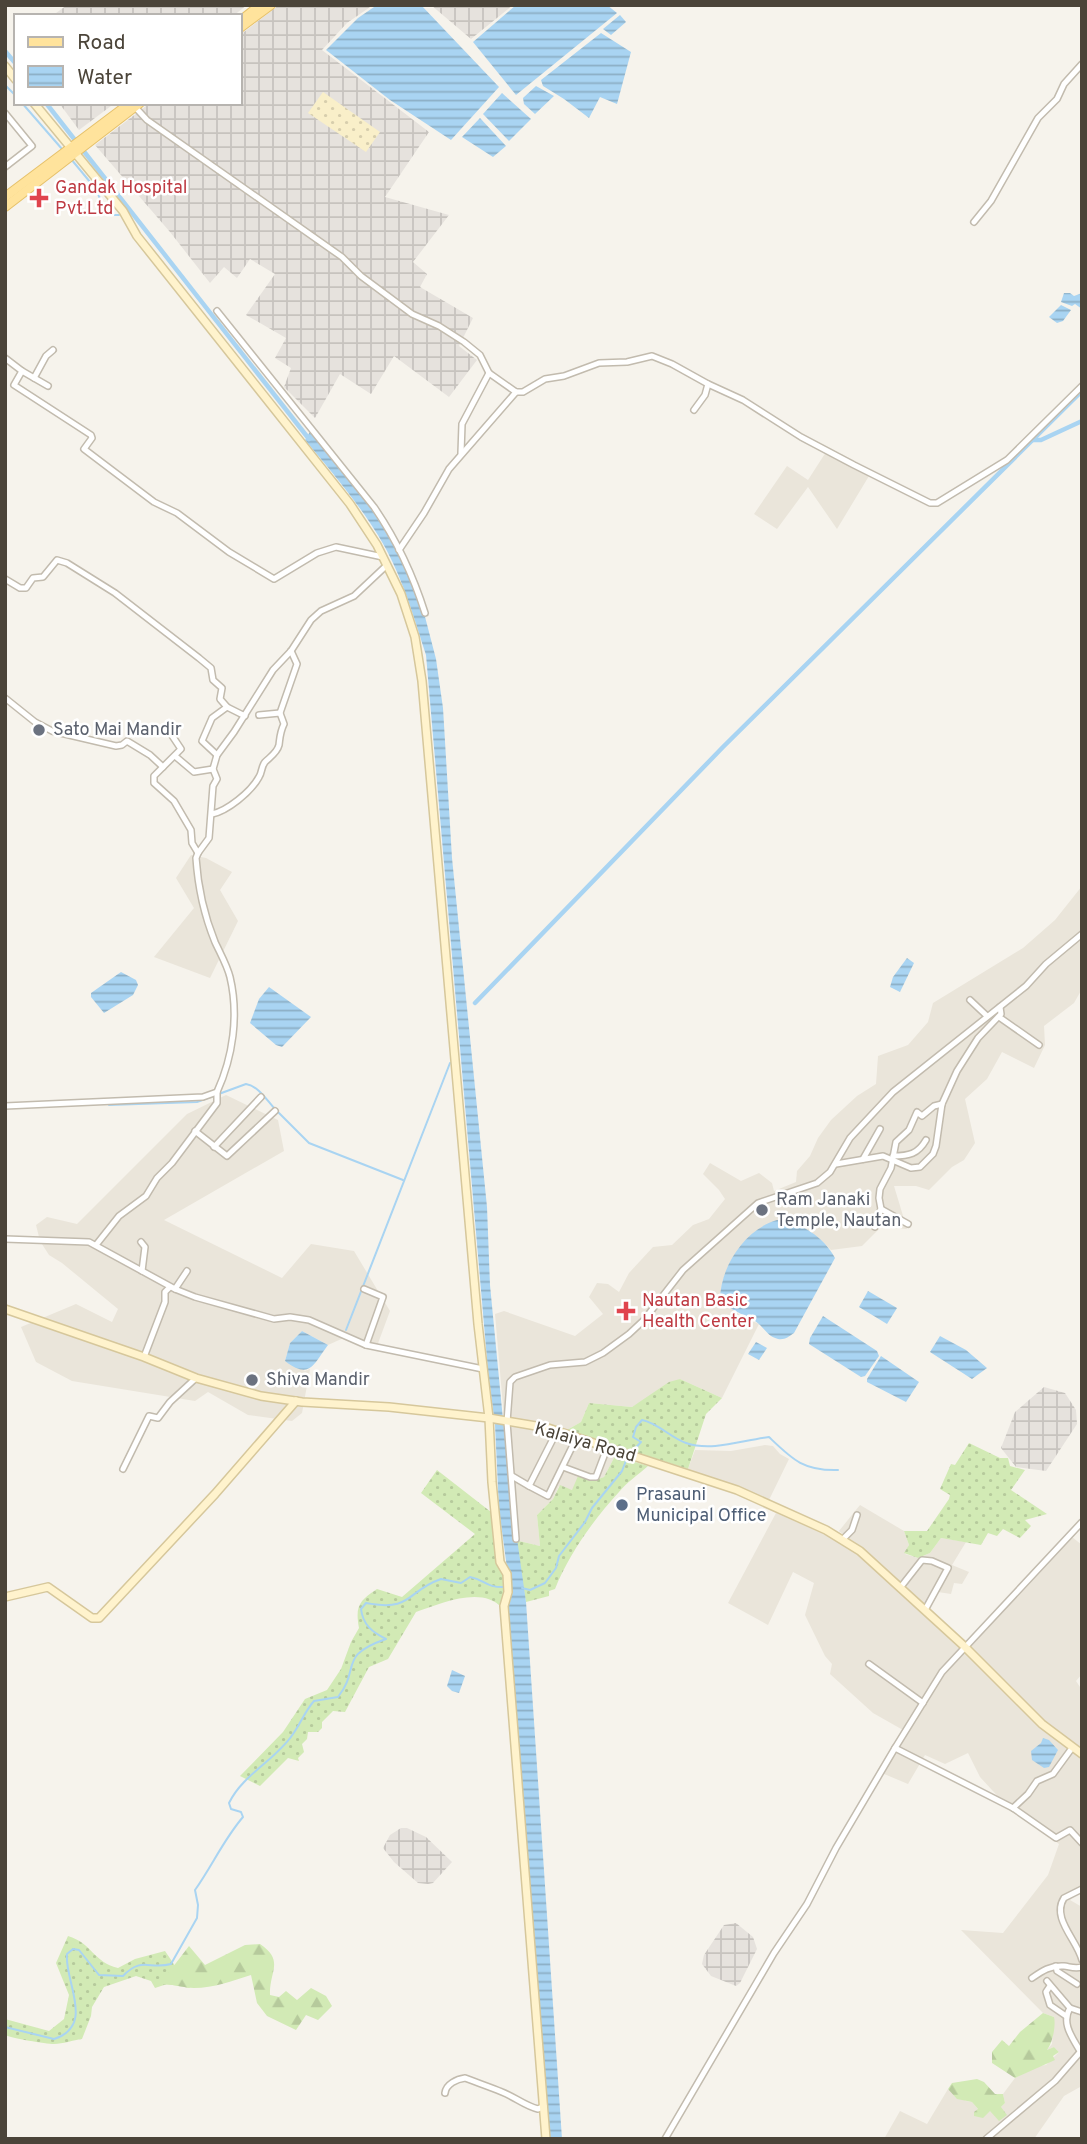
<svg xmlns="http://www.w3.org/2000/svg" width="1087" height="2144" font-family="Overpass,sans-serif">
<defs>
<pattern id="industrial-grid" width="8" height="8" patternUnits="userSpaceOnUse" patternTransform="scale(1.75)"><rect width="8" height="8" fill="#e6e2dd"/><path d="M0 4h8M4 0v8" fill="none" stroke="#c7c3be"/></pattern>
<pattern id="grass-dots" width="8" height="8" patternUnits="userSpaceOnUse" patternTransform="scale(1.75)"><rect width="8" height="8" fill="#d2eab5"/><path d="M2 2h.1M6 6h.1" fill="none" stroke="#b6ca9c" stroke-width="1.8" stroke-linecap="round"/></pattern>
<pattern id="forest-firs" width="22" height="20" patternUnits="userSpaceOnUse" patternTransform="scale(1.75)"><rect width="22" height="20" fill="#d2eab5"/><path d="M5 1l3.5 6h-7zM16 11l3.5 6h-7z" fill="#b6ca9c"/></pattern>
<pattern id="sand-dots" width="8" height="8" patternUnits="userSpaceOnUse" patternTransform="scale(1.75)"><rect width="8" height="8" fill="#f9efc9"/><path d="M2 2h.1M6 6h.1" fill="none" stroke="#d7cead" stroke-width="1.8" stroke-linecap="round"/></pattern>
<pattern id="water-rules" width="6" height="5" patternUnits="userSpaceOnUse" patternTransform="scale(1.75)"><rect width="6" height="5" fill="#a9d4f2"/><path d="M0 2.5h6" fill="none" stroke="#8caec5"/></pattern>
</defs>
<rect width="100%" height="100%" fill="#f6f3ec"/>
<!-- residential -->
<g fill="#eae5da">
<path d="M826,452L869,476L837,529L808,487L777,529L754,514L787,466L808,480Z"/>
<path d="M191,855L206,858L232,872L220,890L238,921L210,978L154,957L194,908L176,878Z"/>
<path d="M1082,886V989L1074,1003L1044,1026L1045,1045L1034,1068L1002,1052L987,1079L965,1099L975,1143L964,1160L952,1167L929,1190L916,1186H894L907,1229L881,1227L862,1246L831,1250L821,1240L733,1257L722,1282L720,1300L741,1316L759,1324L722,1398L680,1379L632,1407L589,1403L581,1422L567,1430L504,1418L495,1314L504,1311L575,1336L603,1314L589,1297L597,1283L608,1284L619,1292L629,1273L653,1247L672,1245L693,1225L709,1219L725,1199L719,1190L703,1174L710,1163L741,1181L759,1173L772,1183L774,1191L796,1182L797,1171L810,1156L818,1138L831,1120L857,1096L876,1084L878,1056L908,1045L928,1022L933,1003L1023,948L1055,920Z"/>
<path d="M226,1095L278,1120L284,1151L164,1220L282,1278L311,1244L354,1251L390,1311L377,1346L348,1336L328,1345L302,1331L290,1343L285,1361L305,1371L310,1369L302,1413L292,1421L248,1415L208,1392L195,1401L72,1381L36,1362L21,1327L76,1304L112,1322L118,1309L62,1263L49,1255L40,1241L36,1225L47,1217L77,1224L187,1114Z"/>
<path d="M509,1425L548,1430L577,1439L615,1456L604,1477L572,1490L559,1486L553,1499L537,1515L540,1546L515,1540Z"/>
<path d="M765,1445L773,1446L780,1454L789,1459L769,1500L688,1469L695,1450L731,1451Z"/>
<path d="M860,1505L904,1531L909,1545L905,1554L918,1558L930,1553L941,1538L966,1542L952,1565L969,1572L962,1584L954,1583L951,1594L938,1592L929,1608L883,1566L839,1531Z"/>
<path d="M776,1513L834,1539L856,1552L963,1652L1072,1537L1082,1545V1674L1076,1681L1082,1690V1891L1070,1900L1082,1907V2088L1080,2087L1064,2096L1034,2139H884L900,2111L927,2124L948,2089L966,2101L972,2102L978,2109L989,2111L1001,2107L1005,2103L1003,2094L1015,2078L1038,2066L1046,2065L1059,2052L1054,2047L1046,2051L1052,2044L1054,2017L1043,2013L961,1930L1003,1933L1048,1875L1059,1844L1004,1803L980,1777L968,1753L945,1764L925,1755L908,1784L877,1771L903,1730L873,1713L830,1674L832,1664L825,1656L805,1615L814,1583L793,1572L768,1625L728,1603Z"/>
</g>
<!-- industrial -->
<g fill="url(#industrial-grid)">
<path d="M67,5H247L233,16H52Z"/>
<path d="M279,5H373L347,23L322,50L429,132L385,197L449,215L413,262L427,274L420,287L473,318L459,346L477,360L449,397L394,356L371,394L340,374L315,418L284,387L291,368L275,358L286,338L246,315L275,274L250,259L237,278L224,267L210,283L170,232L95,145L150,103H240V35Z"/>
<path d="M431,5H513L471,39Z"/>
<path d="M59,103H115L79,130Z"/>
<path d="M1044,1387L1065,1393L1076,1410L1077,1424L1046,1471L1016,1467L1001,1448L1015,1412Z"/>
<path d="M401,1828H407L426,1837L452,1862L433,1883L428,1884L418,1883L394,1862L383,1848L390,1835Z"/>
<path d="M736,1923L753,1937L757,1949L740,1983L736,1986L711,1976L702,1964L704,1955L724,1925Z"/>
</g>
<!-- grass -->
<g fill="url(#grass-dots)">
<path d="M680,1379L722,1398L706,1414L688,1469L567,1430L581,1422L589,1403L632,1407L669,1382Z"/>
<path d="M969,1443L1000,1458H1008L1010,1466L1025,1470L1011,1490L1047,1514L1025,1520L1031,1526L1020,1538L1003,1529L997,1536L988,1533L981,1545L941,1538L930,1553L918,1558L904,1553L909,1545L904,1531H927L949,1499L950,1495L940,1489L951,1464L955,1465Z"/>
<path d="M615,1456L648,1466C638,1475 627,1482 619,1492C594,1519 569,1554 555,1589L549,1591V1596L526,1602L515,1540L540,1546L537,1515L553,1499L560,1485L572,1490L578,1476L593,1481L604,1477Z"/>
<path d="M437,1470L491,1512C493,1548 511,1570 502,1608C482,1585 440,1604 416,1612L388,1659L369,1667L345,1712L333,1711L322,1722V1728L318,1732H308L307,1739L302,1744L304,1752L298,1758L299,1761L288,1758L260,1786L240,1776L283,1732L305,1699L327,1690L341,1669L351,1642L359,1628C355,1606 359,1601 377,1589L402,1597L475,1534L421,1493Z"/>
<path d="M68,1936C92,1943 93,1962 118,1968L135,1959L165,1951L190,1988L167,1984L155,1988L151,1981L136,1976L104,1987L92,2007L91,2016L82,2039C73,2040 63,2044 54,2044C46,2044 11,2038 5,2035V2019L49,2031L64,2019L69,1995L56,1963Z"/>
</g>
<!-- forest -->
<g fill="url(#forest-firs)">
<path d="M260,1944C285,1961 269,1971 270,1995L279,1997L286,1991L297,2000L311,1988L326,1996L332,2006L318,2020L306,2015L296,2030L267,2016L257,2003L251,1975C232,1981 214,1988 194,1988C182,1988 171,1983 159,1985L189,1946L205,1965L245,1945Z"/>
<path d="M1043,2013L1054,2017C1056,2025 1053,2042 1047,2050L1054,2047L1059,2052L1053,2056L1055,2060L1015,2078L992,2063V2052L1002,2040L1009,2046L1020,2032Z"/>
<path d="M977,2079L984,2082L995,2094H1003L1005,2103L1001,2107L1007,2115L999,2121L990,2111L983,2118L974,2116V2112L978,2109L972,2102L957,2099L948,2089L952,2083Z"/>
</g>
<!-- sand -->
<path fill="url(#sand-dots)" d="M323,92L380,132L366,152L308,113Z"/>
<!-- water -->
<g fill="url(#water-rules)">
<path d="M377,5H421L499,87L451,140L390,100L326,50L358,18Z"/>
<path d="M516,5H607L617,13L516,95L473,42Z"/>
<path d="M620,15L626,22L611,35L603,29Z"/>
<path d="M601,33L631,52L617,104L600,97L589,118L564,99L543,86L541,80Z"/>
<path d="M536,86L554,96L535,114L524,104L523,98Z"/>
<path d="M502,93L531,119L509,141L483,114Z"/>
<path d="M480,118L506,146L493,157L462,137Z"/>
<path d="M1064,293H1070L1074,296L1082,293V309L1075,304L1072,306L1061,302Z"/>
<path d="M1061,305L1071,310L1063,321L1057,323L1049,317Z"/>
<path d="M311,430L359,490L395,546L423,609L436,659L443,708L452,858L487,1207L490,1285L509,1482L526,1602L562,2139H548V2113L507,1623V1568L499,1509L495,1425L488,1371L426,655C416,624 407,593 393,563C374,521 335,476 305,440Z"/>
<path d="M907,958L914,963L900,992L890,987L893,977Z"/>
<path d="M121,972L136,980L138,985L133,995L104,1013L91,997V993Z"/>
<path d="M269,987L311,1017L282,1047L276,1045L250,1023L259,999Z"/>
<path d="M777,1220C800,1221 825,1238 835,1258L794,1333C788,1337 785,1340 778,1339C769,1337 766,1331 760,1325C750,1315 732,1313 720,1300C720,1267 745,1229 777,1220Z"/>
<path d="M868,1291L897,1308L887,1324L859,1307Z"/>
<path d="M823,1316L877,1351L879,1356L865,1376L861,1377L809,1344L810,1338Z"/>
<path d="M302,1331L328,1345C313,1365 310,1380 285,1361L290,1343Z"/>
<path d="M940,1336L966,1350L987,1368L972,1379L930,1352Z"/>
<path d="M756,1342L767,1348L759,1360L748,1354Z"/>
<path d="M881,1356L919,1382L906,1402L867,1382V1379Z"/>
<path d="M452,1670L465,1676L459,1693L452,1691L447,1686Z"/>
<path d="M1043,1738L1049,1740L1058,1750L1049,1767L1044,1768L1032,1760L1031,1751L1041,1743Z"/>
</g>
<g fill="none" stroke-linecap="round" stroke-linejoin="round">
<!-- stream -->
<g stroke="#a9d4f2" stroke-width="2">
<path d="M5,85L16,96"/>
<path d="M22,103L62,149"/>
<path d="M71,159L95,188L108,215H119"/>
<path d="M109,1105L197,1102L246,1084C258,1086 266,1099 274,1108"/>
<path d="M278,1112L309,1143L403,1180"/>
<path d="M346,1330L450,1063"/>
<path d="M631,1453L641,1442L633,1437L636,1427L642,1420C658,1423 671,1438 686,1443C712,1452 743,1440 769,1437C792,1459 803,1471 838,1470"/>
<path d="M522,1588L530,1590L545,1583L556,1568L559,1556L585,1522L592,1508L622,1471L627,1458"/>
<path d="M5,2027L54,2039C96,2026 64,1981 67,1954L73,1949L79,1950L99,1975L123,1976C142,1956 149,1970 171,1964L197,1918L198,1905L195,1890C212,1866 224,1839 243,1817L241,1812L231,1809L229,1803C243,1774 276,1760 293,1734C301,1723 305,1711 314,1701L338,1697C361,1668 337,1656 386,1639C372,1632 363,1625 361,1609L366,1603C413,1612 406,1591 441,1579L461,1583L470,1577C486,1580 485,1588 506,1587"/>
</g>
<!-- canal -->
<g stroke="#a9d4f2" stroke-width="4.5">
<path d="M5,51L16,64"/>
<path d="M46,103L309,439"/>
<path d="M1032,440H1041L1082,421"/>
<path d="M475,1003L723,747L1082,391"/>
</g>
<!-- street casing -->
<g stroke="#c2bbae" stroke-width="8">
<g id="street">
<path d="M135,107L147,120L342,257L361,276L412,314L439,326L464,342L480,355L489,373L516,392H523L545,379L564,376L599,363L627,362L652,356L672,364L708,384L705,395L694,410"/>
<path d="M5,113L32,146L5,167"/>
<path d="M974,222L991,201L1038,118L1057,99L1064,84L1082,64"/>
<path d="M217,311L374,507C396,539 413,575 425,613"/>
<path d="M5,358L22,371L14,385L91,435L92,438L84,449L154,502L177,513L229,552L274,579L317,553L336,547L383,557"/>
<path d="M22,371L48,386"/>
<path d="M34,378L46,356L53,350"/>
<path d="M708,384L743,400L801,437L854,465L930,503H937L1007,460L1082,386"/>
<path d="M461,453L462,424L489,373"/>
<path d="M399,550L424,513L449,469L516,392"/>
<path d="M5,579L20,588H26L33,578L43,577L57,560L67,563L115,593L199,658L211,668L213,680L222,688L220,699L227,707"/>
<path d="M5,698L35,722L52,731L116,746L122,745L127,741L150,755L163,767"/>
<path d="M259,715L280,713"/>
<path d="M169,731L181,749L154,776V783L174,801L191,830L192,843L198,853"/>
<path d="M217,755L202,741L212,718L227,707L245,716"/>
<path d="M175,756L194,772L213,769"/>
<path d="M212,814C227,811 251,792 259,777C262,773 261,767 265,762C270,757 277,753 279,745C280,737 280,732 284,724L280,713L297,664L291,651"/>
<path d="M970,1000L987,1016"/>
<path d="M999,1017L1039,1045"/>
<path d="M5,1106L203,1097L217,1092C233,1057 239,1015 230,977C227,965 220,953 215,942C204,915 198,888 196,858L198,853L209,838L213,786L217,779L213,769L217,755L234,732L273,670L291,651L311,620L321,611L354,596L387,565"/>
<path d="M195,1131L227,1156L275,1111"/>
<path d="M214,1147L261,1097"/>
<path d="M893,1156C909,1156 918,1154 926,1140"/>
<path d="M863,1159L880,1129"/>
<path d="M836,1164L883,1156L911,1168L920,1167L933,1154L936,1146L942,1104L957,1071L978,1038L1001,1014L1000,1007"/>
<path d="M881,1209L908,1224"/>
<path d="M875,1227L881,1209L879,1198L880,1189L891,1168L896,1142L909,1130L917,1112L922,1116L934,1106L942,1104"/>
<path d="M5,1239L89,1242L175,1289L195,1297L274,1319L290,1317L309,1320L366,1345L483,1369"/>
<path d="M141,1242L145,1247L142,1271"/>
<path d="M96,1245L119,1216L146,1196L157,1178L172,1163L217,1103V1092"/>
<path d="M175,1289L187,1271"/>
<path d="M364,1289L383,1297L366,1345"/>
<path d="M144,1357L165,1302V1292L170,1287"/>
<path d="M557,1431L529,1486L548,1496L573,1445L574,1437"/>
<path d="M563,1467L590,1477H596L607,1448"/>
<path d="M123,1469L149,1416L158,1418L170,1402L196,1378"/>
<path d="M512,1476L529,1486"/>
<path d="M1082,1522L942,1672L895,1748L1013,1808L1056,1838L1070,1830L1082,1843"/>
<path d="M516,1539L507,1422L510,1382L515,1377L550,1365L585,1362L603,1353L629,1334L644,1320L683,1270L758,1203L817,1183L830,1172L850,1138L893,1092L1026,986L1046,964L1082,934"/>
<path d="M843,1539L852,1530L857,1515"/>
<path d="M900,1588L922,1560L932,1561L948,1568L925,1610"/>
<path d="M869,1664L923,1703"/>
<path d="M1013,1808L1028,1794L1037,1781L1053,1774L1072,1748"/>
<path d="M1082,1889L1064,1898C1051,1918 1077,1940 1082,1960"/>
<path d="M1056,1966L1057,1971L1077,1984"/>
<path d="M1032,1978C1042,1971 1051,1965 1064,1966C1071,1967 1075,1969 1082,1967"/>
<path d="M1047,1981L1070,2008C1061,2023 1072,2037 1080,2051"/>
<path d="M1050,1986L1046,1992L1050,2005L1066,2016"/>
<path d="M1070,2008L1082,2012"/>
<path d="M445,2093C446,2084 457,2079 465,2078C478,2083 490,2087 502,2092C515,2097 525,2106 538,2109L544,2106"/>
<path d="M665,2139L774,1953L807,1904L836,1848L895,1748"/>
<path d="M986,2139L1055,2081L1082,2050"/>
</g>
</g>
<!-- secondary casing -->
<g stroke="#d6c79b" stroke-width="10">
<g id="secondary">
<path d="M5,66L16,80"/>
<path d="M34,103L123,211L137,236L350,504L377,545L401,594L415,637L422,681L478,1324L489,1418L492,1482L500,1562L507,1574L508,1592L504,1606L546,2139"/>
<path d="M5,1309L144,1357L196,1378L261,1396L302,1402L389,1407L489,1418L548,1428L737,1490L826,1530L860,1551L964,1646L1042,1724L1082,1754"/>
<path d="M5,1597L48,1587L92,1618H99L215,1494L296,1401"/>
</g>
</g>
<!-- primary casing -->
<g stroke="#e6c16a" stroke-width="10">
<g id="primary">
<path d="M240,21L260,5"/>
<path d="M240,28L271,5"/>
<path d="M5,197L130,103"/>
<path d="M5,207L140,103"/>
</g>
</g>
<!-- street -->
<use href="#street" stroke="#fff" stroke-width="5"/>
<!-- secondary -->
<use href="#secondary" stroke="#fff3cd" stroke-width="7"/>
<!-- primary -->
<use href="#primary" stroke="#ffe39c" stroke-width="8"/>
</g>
<!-- markers -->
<g fill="#e0444e" stroke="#fff" stroke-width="2.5">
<path d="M35.5 187.5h7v7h7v7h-7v7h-7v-7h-7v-7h7z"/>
<path d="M622.5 1300.5h7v7h7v7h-7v7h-7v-7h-7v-7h7z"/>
</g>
<g fill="#6b7280" stroke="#fff" stroke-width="2.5">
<circle cx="39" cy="730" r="7"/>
<circle cx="762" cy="1210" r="7"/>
<circle cx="252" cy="1380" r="7"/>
</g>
<circle fill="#5c6f8a" stroke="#fff" stroke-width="2.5" cx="622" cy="1505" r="7"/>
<g text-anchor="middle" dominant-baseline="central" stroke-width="5" stroke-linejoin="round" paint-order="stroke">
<!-- health labels -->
<g font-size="18" fill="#be3a42" stroke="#fff" text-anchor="start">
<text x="55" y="188">Gandak Hospital<tspan x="55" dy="21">Pvt.Ltd</tspan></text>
<text x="642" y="1301">Nautan Basic<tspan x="642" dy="21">Health Center</tspan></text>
</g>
<!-- worship labels -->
<g font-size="18" fill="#5b616d" stroke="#fff" text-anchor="start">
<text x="53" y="730">Sato Mai Mandir</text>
<text x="776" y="1200">Ram Janaki<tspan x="776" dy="21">Temple, Nautan</tspan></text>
<text x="266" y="1380">Shiva Mandir</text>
</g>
<!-- street labels -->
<g font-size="18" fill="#4b4439" stroke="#fff">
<text transform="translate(585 1443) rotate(16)">Kalaiya Road</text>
</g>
<!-- service labels -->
<g font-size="18" fill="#4e5e75" stroke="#fff" text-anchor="start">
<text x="636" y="1495">Prasauni<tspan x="636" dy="21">Municipal Office</tspan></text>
</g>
</g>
<!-- border -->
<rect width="1087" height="2144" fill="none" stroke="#4b4439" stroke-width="14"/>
<!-- legend -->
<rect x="14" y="14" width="228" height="91" fill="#ffffff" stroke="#b7b4b0" stroke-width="2"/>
<rect x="28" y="37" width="35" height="10" fill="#ffe39c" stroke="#b7b4b0" stroke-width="2"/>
<text x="77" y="49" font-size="21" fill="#4b4439">Road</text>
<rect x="28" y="66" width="35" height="21" fill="url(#water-rules)" stroke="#b7b4b0" stroke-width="2"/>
<text x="77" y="84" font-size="21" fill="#4b4439">Water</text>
</svg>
